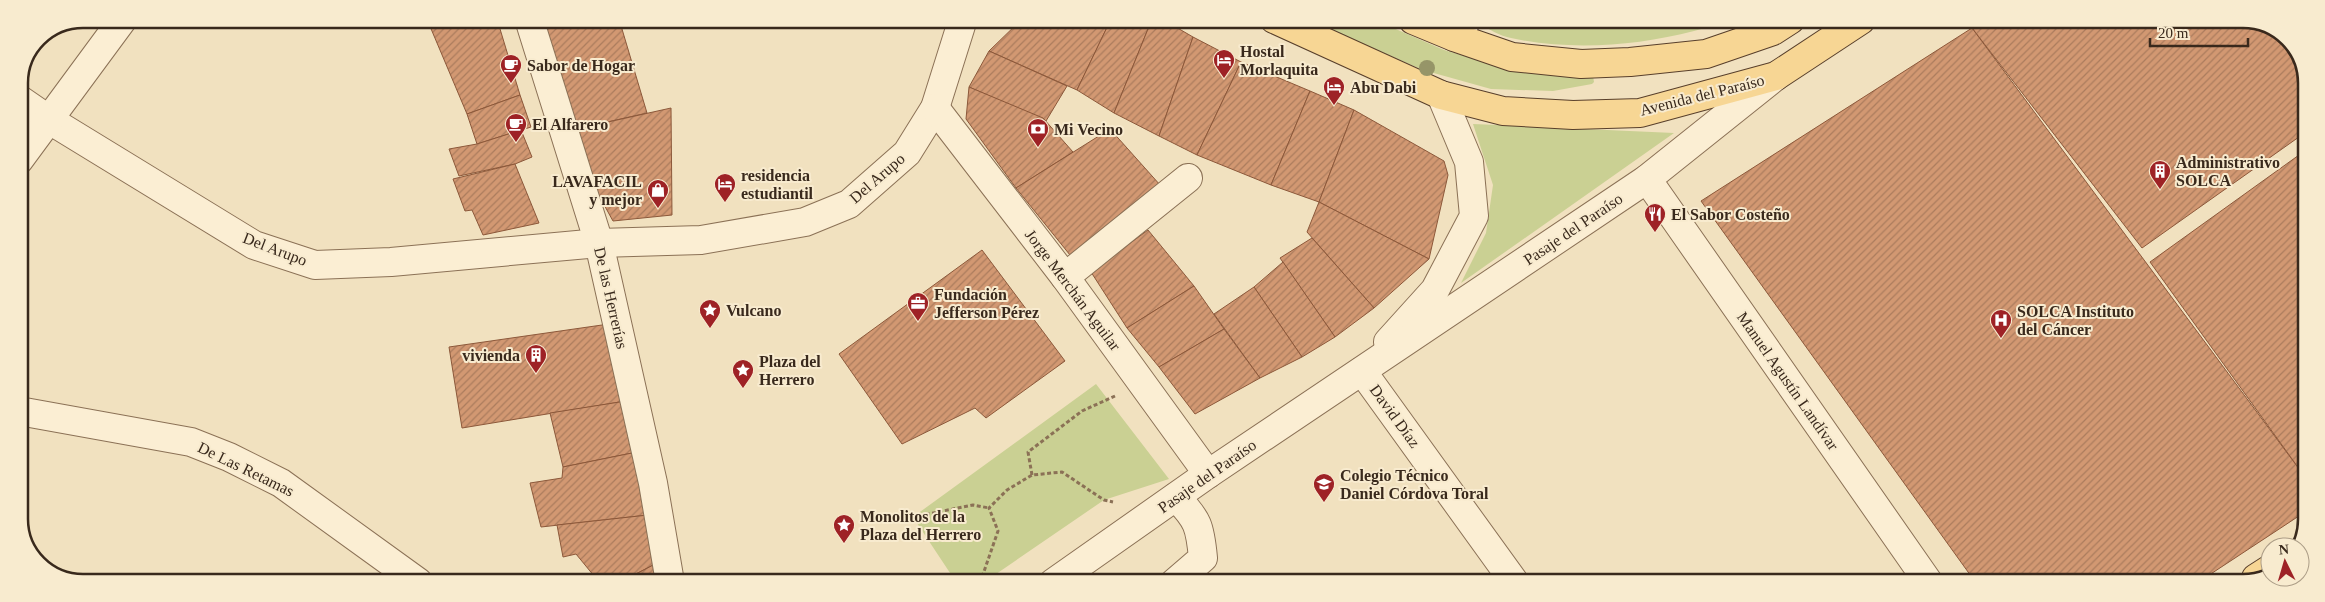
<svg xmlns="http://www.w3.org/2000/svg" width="2325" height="602" font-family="Georgia,serif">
<defs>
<pattern id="building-hatch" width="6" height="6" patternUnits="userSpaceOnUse" patternTransform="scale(1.25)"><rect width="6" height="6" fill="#d29872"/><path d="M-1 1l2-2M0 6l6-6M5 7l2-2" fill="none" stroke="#ab7c5d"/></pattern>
</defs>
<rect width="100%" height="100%" fill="#f1e1bf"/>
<!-- green -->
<g fill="#cad093">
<path d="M1306,19L1375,20L1444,50L1505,68L1534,74L1593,76L1594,82L1592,84L1553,91L1491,89L1423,70Z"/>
<path d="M1480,20H1547L1557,22L1727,20C1716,25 1705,28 1694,31C1636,46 1570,51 1511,38C1500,36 1489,29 1479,24Z"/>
<path d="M1473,124L1674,133L1461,283L1486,233L1493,185Z"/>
<path d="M1096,384L1169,479L1104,500L983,583L956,582L913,517Z"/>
</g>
<!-- building -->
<g fill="url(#building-hatch)" stroke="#8c583a">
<path d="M442,19H497L520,95L467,114L429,24Z"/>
<path d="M540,19H619L647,113L572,130Z"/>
<path d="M1022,19H1111L1077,90L989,51Z"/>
<path d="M1111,19H1152L1114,113L1077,90Z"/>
<path d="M1152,19H1162L1193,37L1159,136L1114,113Z"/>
<path d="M1982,20H2255L2290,40L2306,78V132L2142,248L1972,28Z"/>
<path d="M1972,28L2305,477V512L2197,583H1976L1701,201Z"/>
<path d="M1193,37L1241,62L1197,155L1159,136Z"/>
<path d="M989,51L1067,86L1046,121L969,87Z"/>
<path d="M1241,62L1310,91L1271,185L1197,155Z"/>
<path d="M969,87L1043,118L1073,152L1016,188L966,119Z"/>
<path d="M1310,91L1354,110L1319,202L1271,185Z"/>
<path d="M520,95L531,127L477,144L467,114Z"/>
<path d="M671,108L672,215L613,221L597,192L572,130Z"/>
<path d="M1354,110L1444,161L1448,175L1429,259L1319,202Z"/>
<path d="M1110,129L1161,186L1070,255L1016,188Z"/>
<path d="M521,130L532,157L515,164L459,176L449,149L477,144Z"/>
<path d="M2306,150L2305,477L2150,262Z"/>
<path d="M515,164L539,223L483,235L472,210L465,211L453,179Z"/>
<path d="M1319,202L1429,259L1374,308L1307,232Z"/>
<path d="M1148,230L1194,286L1127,328L1091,272Z"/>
<path d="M1312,238L1374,308L1335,337L1280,258Z"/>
<path d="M982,250L1065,361L986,418L975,408L902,444L839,354Z"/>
<path d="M1283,262L1335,337L1302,357L1254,287Z"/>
<path d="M1194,286L1224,329L1159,367L1127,328Z"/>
<path d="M1254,287L1302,357L1260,378L1214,314Z"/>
<path d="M609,324L626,401L462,428L449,347Z"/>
<path d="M1224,329L1260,378L1195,414L1159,367Z"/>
<path d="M626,401L637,452L563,467L550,413Z"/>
<path d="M637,452L648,515L541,527L530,483L562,478L563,467Z"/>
<path d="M648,515L657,563L620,582H599L576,554L563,557L557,525Z"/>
<path d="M657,563L660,582H621Z"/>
</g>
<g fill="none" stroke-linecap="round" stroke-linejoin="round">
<!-- minor casing -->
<g stroke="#8b7156" stroke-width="30">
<g id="minor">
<path d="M529,19L599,243L653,483L670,582"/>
<path d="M1454,37L1467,20"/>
<path d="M19,99L48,119L254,245L315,265L391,262L599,243L701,240L805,222L849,204L907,153L935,108L963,19"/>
<path d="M935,108L1065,277L1208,474"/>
<path d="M19,160L123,19"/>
<path d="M1647,179L1929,583"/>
<path d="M1065,277L1188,178"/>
<path d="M1388,342L1435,290L1474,216L1469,162L1441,95"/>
<path d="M1362,371L1515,583"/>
<path d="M19,411L191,442L229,457L281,483L418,582"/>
<path d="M1053,583L1208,474L1647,179L1776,76"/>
<path d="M1174,583L1203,558C1200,526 1198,520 1176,497"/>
</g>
</g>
<!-- major casing -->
<g stroke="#583f2b" stroke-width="30">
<g id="major">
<path d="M1274,19L1441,95L1503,111L1573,115L1640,113L1776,76L1861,20"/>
<path d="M1413,20L1454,37L1512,57L1581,64L1630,62L1706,54L1773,31L1790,20"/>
<path d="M2256,578L2270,569"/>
</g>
</g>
<!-- path -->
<g stroke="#8b7156" stroke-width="3" stroke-dasharray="4 2.5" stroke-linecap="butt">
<path d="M1032,475L1028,452L1082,411L1115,396"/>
<path d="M913,517L973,505L989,508"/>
<path d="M980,583L998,531L989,508L1007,490L1032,475L1062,472L1104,500L1113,502"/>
</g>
<!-- minor -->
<use href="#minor" stroke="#fbeed3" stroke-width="28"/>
<!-- major -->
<use href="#major" stroke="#f7d694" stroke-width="28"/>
</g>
<!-- trees -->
<circle fill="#969568" cx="1427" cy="68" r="8"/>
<!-- icons -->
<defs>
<g id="hotel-pin" transform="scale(1.125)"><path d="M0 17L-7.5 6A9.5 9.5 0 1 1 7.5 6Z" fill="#9e2226" stroke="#f8ebcf"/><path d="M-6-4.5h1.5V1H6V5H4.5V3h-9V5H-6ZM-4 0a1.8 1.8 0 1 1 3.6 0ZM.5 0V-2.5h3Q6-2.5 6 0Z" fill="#fff"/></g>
<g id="cafe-pin" transform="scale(1.125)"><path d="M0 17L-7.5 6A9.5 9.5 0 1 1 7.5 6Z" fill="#9e2226" stroke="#f8ebcf"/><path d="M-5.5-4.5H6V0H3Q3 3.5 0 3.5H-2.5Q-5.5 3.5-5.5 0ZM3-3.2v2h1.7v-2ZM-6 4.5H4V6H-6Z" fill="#fff"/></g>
<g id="bank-pin" transform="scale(1.125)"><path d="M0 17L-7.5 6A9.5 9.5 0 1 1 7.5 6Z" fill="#9e2226" stroke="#f8ebcf"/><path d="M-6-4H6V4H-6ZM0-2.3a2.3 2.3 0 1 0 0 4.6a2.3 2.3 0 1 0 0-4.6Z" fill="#fff"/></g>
<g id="building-pin" transform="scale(1.125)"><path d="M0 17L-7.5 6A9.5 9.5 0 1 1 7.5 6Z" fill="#9e2226" stroke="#f8ebcf"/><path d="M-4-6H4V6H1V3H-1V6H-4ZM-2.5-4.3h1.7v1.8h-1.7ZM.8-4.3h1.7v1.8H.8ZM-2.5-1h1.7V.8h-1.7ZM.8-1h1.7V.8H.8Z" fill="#fff"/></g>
<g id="shop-pin" transform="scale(1.125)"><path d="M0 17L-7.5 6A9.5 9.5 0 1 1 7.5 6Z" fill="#9e2226" stroke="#f8ebcf"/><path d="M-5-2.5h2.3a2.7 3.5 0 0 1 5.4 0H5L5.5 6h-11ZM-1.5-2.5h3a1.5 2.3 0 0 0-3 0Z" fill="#fff"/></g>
<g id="restaurant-pin" transform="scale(1.125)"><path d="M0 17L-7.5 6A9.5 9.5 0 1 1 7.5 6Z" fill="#9e2226" stroke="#f8ebcf"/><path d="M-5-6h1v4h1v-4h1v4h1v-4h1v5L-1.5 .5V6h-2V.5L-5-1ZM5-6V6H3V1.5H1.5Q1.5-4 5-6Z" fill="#fff"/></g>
<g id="office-pin" transform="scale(1.125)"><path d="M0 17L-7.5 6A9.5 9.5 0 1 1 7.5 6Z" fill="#9e2226" stroke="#f8ebcf"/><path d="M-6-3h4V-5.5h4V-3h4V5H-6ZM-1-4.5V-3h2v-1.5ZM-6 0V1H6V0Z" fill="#fff"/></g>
<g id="sight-pin" transform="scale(1.125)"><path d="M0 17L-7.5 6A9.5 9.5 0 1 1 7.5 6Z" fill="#9e2226" stroke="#f8ebcf"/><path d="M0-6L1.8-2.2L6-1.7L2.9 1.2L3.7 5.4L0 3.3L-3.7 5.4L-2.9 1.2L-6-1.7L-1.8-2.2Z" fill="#fff"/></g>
<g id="hospital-pin" transform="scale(1.125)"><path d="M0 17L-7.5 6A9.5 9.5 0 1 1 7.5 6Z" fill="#9e2226" stroke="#f8ebcf"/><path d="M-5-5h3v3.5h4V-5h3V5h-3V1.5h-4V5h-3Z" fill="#fff"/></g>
<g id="school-pin" transform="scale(1.125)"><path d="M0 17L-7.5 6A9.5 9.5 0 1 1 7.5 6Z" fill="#9e2226" stroke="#f8ebcf"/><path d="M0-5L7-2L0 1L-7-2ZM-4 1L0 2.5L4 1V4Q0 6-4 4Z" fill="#fff"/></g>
</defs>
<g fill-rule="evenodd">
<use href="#hotel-pin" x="1224" y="60"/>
<use href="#cafe-pin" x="511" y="65"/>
<use href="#hotel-pin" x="1334" y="87"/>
<use href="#cafe-pin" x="516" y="124"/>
<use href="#bank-pin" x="1038" y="129"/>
<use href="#building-pin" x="2160" y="171"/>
<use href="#hotel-pin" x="725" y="184"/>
<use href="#shop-pin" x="658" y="190"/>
<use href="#restaurant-pin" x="1655" y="214"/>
<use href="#office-pin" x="918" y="303"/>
<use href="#sight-pin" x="710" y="310"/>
<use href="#hospital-pin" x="2001" y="320"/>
<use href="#building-pin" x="536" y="355"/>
<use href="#sight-pin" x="743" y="370"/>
<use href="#school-pin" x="1324" y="484"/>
<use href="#sight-pin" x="844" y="525"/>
</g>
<g text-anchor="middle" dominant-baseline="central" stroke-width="4" stroke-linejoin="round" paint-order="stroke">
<!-- poi labels -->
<g font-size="16" font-weight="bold" fill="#39291c" stroke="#f8ebcf" text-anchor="start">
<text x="1240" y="51">Hostal<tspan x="1240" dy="18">Morlaquita</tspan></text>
<text x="527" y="65">Sabor de Hogar</text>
<text x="1350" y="87">Abu Dabi</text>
<text x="532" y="124">El Alfarero</text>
<text x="1054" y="129">Mi Vecino</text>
<text x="2176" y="162">Administrativo<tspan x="2176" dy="18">SOLCA</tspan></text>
<text x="741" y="175">residencia<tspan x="741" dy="18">estudiantil</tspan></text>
<text x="642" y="181" text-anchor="end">LAVAFACIL<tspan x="642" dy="18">y mejor</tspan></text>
<text x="1671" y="214">El Sabor Costeño</text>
<text x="934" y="294">Fundación<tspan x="934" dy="18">Jefferson Pérez</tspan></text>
<text x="726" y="310">Vulcano</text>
<text x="2017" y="311">SOLCA Instituto<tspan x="2017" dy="18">del Cáncer</tspan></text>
<text x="520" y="355" text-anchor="end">vivienda</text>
<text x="759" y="361">Plaza del<tspan x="759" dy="18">Herrero</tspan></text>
<text x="1340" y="475">Colegio Técnico<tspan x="1340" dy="18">Daniel Córdova Toral</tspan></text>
<text x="860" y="516">Monolitos de la<tspan x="860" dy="18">Plaza del Herrero</tspan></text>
</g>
<!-- street labels -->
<g font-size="16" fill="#39291c" stroke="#f8ebcf">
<text transform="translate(1702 95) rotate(-14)">Avenida del Paraíso</text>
<text transform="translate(877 178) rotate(-41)">Del Arupo</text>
<text transform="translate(1573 229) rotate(-34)">Pasaje del Paraíso</text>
<text transform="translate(275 249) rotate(21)">Del Arupo</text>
<text transform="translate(1073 290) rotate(53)">Jorge Merchán Aguilar</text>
<text transform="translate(611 298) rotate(77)">De las Herrerías</text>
<text transform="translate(1788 381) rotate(55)">Manuel Agustín Landívar</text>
<text transform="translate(1395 416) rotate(54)">David Díaz</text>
<text transform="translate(246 469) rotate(26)">De Las Retamas</text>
<text transform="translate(1207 476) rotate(-35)">Pasaje del Paraíso</text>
</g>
</g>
<!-- crop -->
<path d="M0 0H2325V602H0ZM83 28H2243A55 55 0 0 1 2298 83V519A55 55 0 0 1 2243 574H83A55 55 0 0 1 28 519V83A55 55 0 0 1 83 28Z" fill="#f8ebcf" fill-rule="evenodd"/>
<path fill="none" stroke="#39291c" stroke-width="2.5" d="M83 28H2243A55 55 0 0 1 2298 83V519A55 55 0 0 1 2243 574H83A55 55 0 0 1 28 519V83A55 55 0 0 1 83 28Z"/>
<!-- north arrow -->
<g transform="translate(2285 562) rotate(355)"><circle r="24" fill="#f8ebcf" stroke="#ac9d87"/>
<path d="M0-4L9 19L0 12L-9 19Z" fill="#9e2226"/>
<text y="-8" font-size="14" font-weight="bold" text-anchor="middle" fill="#39291c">N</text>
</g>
<!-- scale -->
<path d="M2150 38v8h98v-8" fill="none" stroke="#39291c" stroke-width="2.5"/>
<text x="2158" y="38" font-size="15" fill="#39291c" stroke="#f8ebcf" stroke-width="4" paint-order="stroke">20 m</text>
</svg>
